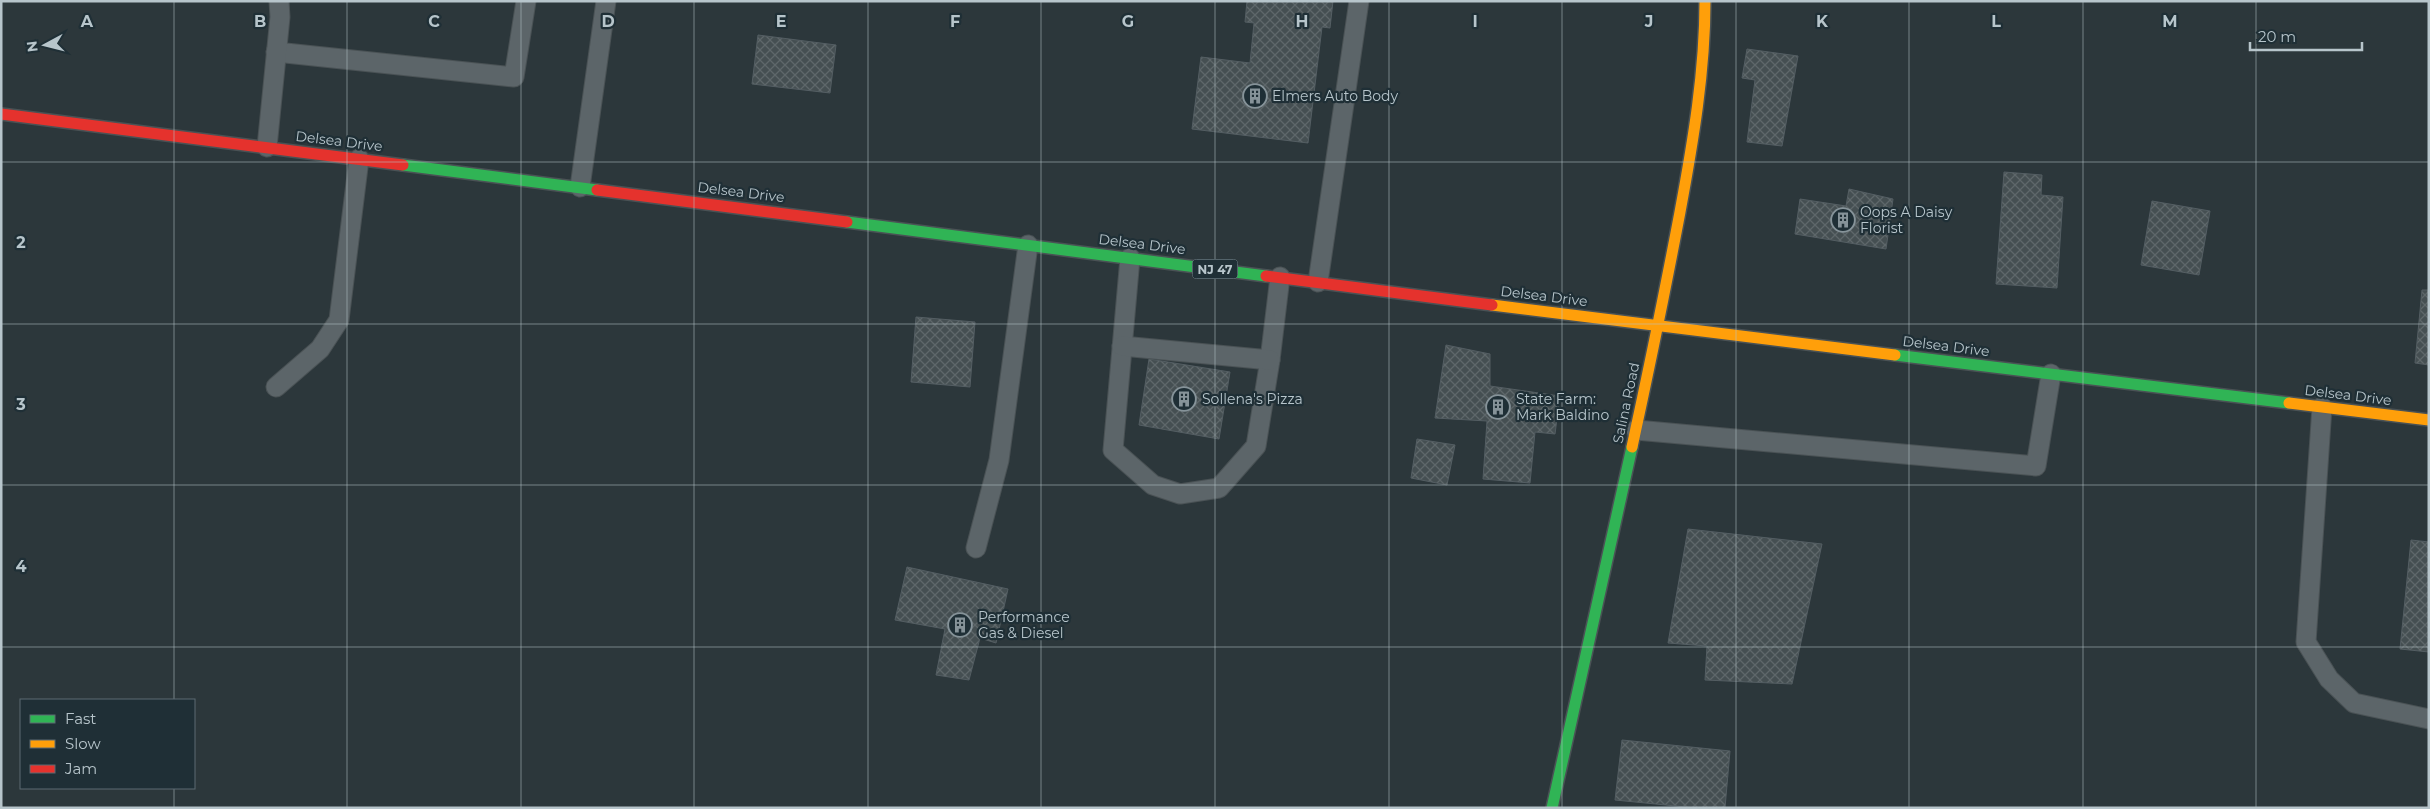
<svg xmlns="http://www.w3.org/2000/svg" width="2430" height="809" font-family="Montserrat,sans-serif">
<defs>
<pattern id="building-cross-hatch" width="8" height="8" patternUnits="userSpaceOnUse" patternTransform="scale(1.25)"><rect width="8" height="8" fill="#454f52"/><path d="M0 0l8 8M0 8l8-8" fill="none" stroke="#5e676a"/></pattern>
</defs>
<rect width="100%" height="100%" fill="#2c373b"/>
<!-- building -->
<g fill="url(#building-cross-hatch)" stroke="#545e63">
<path d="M1247,1H1333L1330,28L1322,27L1308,143L1192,129L1201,57L1250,63L1254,23L1245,22Z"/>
<path d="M758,35L836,45L830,93L752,84Z"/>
<path d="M1747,49L1798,56L1782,146L1747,142L1755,80L1742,78Z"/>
<path d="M2004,172L2042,175L2041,195L2063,197L2057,288L1996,284Z"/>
<path d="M1849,189L1893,199L1886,249L1795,234L1800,199L1846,206Z"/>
<path d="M2152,201L2210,211L2199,275L2141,265Z"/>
<path d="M2422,290H2429V365L2415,363Z"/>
<path d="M916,317L975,322L970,387L911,382Z"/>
<path d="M1446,345L1490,354V386L1560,396L1555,434L1535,432L1530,483L1483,479L1487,421L1435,418Z"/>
<path d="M1149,359L1230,372L1219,439L1139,425Z"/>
<path d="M1417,439L1455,445L1447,485L1411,478Z"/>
<path d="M1688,529L1822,544L1792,684L1705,680L1707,646L1668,643Z"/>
<path d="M2411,540L2429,542V652L2400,649Z"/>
<path d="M907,567L1008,589L996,643L980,638L969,680L936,675L945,629L895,620Z"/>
<path d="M1622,740L1730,751L1725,808H1696L1615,800Z"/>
</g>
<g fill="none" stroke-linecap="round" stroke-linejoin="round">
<!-- lane casing -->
<g stroke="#4a5255" stroke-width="21">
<g id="lane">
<path d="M276,52L514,77L526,1"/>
<path d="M267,147L280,17L279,1"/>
<path d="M580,187L606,1"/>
<path d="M1130,258L1113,450L1153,485L1180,494L1219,488L1256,446L1270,360L1280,277"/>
<path d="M1318,282L1359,1"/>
<path d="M1122,346L1270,360"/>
<path d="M276,387L320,349L339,320L359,159"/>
<path d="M2322,407L2306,642L2329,679L2354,703L2429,719"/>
<path d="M1636,430L2036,466L2051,374"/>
<path d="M976,548L999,460L1028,245"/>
</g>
</g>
<!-- fast casing -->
<g stroke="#4a5255" stroke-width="14">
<g id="fast">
<path d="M403,165L597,190"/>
<path d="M847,222L1266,276"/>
<path d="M1895,355L2289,403"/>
<path d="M1552,808L1632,447"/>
</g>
</g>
<!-- slow casing -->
<g stroke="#4a5255" stroke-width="14">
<g id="slow">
<path d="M1492,305L1895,355"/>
<path d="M2289,403L2429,420"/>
<path d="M1632,447C1649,369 1665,291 1680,212C1693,142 1705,72 1705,1"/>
</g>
</g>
<!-- jam casing -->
<g stroke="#4a5255" stroke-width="14">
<g id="jam">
<path d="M1,114L403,165"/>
<path d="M597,190L847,222"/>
<path d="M1266,276L1492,305"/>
</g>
</g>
<!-- lane -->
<use href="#lane" stroke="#5c6569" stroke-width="19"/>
<!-- fast -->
<use href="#fast" stroke="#30b455" stroke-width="11"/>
<!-- slow -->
<use href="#slow" stroke="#ff9f0a" stroke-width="11"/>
<!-- jam -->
<use href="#jam" stroke="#e5322d" stroke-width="11"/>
</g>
<!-- grid -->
<path fill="none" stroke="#b7c5cb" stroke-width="1" stroke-opacity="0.55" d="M174,1V700M347,1V808M521,1V808M694,1V808M868,1V808M1041,1V808M1215,1V808M1389,1V808M1562,1V808M1736,1V808M1909,1V808M2083,1V808M2256,1V808M1,162H2429M1,324H2429M1,485H2429M1,647H2429M174,788V808"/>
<!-- icons -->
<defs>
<g id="building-ring" transform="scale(1.25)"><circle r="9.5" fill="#1f2f36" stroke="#869399" stroke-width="1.5"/><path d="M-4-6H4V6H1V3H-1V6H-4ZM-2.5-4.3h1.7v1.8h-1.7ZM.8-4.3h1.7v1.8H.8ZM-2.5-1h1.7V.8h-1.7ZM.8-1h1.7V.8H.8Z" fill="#869399"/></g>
</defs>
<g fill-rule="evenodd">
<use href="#building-ring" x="1255" y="96"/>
<use href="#building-ring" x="1843" y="220"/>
<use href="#building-ring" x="1184" y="399"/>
<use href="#building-ring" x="1498" y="407"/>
<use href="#building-ring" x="960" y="625"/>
</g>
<g text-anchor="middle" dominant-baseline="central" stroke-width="4.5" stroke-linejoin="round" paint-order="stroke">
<!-- shield labels -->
<rect fill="#1f2f36" stroke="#89989e" stroke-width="1" x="1192.5" y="259.5" width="45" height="19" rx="4"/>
<g font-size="12" font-weight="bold" fill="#b7c5cb">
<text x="1215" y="269">NJ 47</text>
</g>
<!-- poi labels -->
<g font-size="14" fill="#b7c5cb" stroke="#1f2f36" text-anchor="start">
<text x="1272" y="96">Elmers Auto Body</text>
<text x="1860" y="212">Oops A Daisy<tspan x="1860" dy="16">Florist</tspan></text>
<text x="1202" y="399">Sollena's Pizza</text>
<text x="1516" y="399">State Farm:<tspan x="1516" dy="16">Mark Baldino</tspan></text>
<text x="978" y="617">Performance<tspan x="978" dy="16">Gas &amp; Diesel</tspan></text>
</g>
<!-- street labels -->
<g font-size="14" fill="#b7c5cb" stroke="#1f2f36">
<text transform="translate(339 141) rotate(7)">Delsea Drive</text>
<text transform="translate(741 192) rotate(7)">Delsea Drive</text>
<text transform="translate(1142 244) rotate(7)">Delsea Drive</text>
<text transform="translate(1544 296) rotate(7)">Delsea Drive</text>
<text transform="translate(1946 346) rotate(7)">Delsea Drive</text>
<text transform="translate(2348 395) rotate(7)">Delsea Drive</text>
<text transform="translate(1626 403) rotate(-78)">Salina Road</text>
</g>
</g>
<g font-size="16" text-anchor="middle" font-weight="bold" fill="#b7c5cb" stroke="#1f2f36" stroke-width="4.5" stroke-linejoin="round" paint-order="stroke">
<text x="87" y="27">A</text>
<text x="260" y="27">B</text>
<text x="434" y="27">C</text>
<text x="608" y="27">D</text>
<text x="781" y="27">E</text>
<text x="955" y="27">F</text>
<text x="1128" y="27">G</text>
<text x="1302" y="27">H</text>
<text x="1475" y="27">I</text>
<text x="1649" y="27">J</text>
<text x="1822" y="27">K</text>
<text x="1996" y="27">L</text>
<text x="2170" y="27">M</text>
<text x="21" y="248">2</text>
<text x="21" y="410">3</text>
<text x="21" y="572">4</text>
</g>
<!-- border -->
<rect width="2430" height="809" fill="none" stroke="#b7c5cb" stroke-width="5"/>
<!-- legend -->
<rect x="20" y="699" width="175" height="90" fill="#1f2f36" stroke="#5c6b72"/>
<rect x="30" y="715" width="25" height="8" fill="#30b455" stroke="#5c6b72"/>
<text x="65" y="724" font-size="15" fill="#b7c5cb">Fast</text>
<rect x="30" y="740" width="25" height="8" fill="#ff9f0a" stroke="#5c6b72"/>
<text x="65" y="749" font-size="15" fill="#b7c5cb">Slow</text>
<rect x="30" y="765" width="25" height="8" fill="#e5322d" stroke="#5c6b72"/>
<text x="65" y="774" font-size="15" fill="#b7c5cb">Jam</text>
<!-- north arrow -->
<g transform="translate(45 45) rotate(263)" stroke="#1f2f36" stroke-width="4" paint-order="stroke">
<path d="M0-4L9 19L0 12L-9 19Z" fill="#b7c5cb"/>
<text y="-8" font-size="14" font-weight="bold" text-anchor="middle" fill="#b7c5cb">N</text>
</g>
<!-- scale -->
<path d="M2250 42v8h112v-8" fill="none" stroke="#b7c5cb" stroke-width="2.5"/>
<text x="2258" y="42" font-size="15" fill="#b7c5cb" stroke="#1f2f36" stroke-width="4" paint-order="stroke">20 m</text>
</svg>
